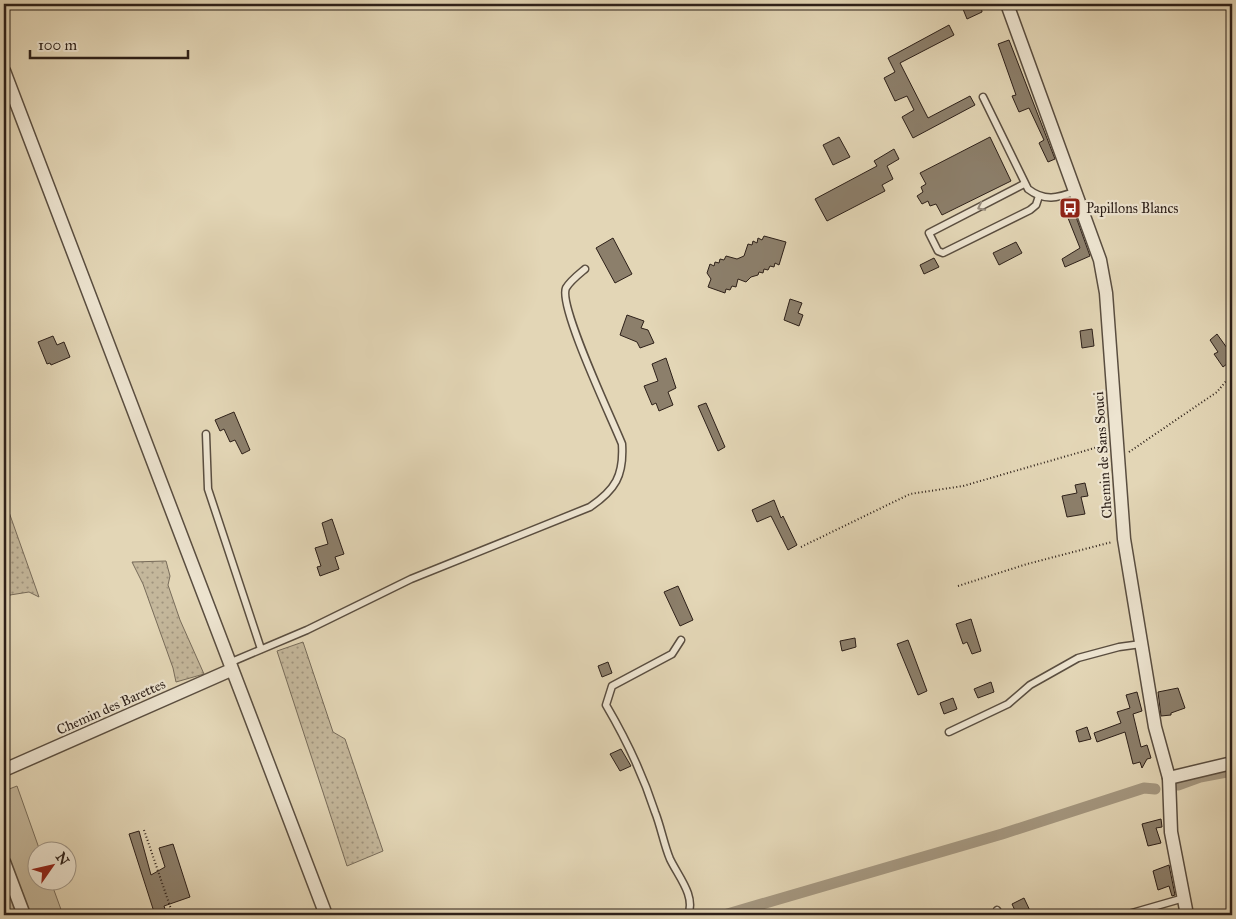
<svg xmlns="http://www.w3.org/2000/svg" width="1236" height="919" font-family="'IM FELL Great Primer',serif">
<defs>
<pattern id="grass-dots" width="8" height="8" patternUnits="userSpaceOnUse" patternTransform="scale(1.25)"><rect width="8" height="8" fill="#c4b79b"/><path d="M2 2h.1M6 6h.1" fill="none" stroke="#a0947e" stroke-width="1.8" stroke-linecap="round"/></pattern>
</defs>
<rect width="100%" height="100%" fill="#e3d6b6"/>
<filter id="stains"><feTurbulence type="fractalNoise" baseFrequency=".004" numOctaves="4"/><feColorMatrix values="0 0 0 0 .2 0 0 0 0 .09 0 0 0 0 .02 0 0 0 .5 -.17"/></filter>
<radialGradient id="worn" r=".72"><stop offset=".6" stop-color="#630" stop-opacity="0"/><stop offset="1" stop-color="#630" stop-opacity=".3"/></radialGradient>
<!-- grass -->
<g fill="url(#grass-dots)" stroke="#786c5a">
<path d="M4,498L39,597L29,592L10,595L6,602L4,595Z"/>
<path d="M166,561L170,576L168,585L180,620L204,674L176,682L173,668L143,584L132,562Z"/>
<path d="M303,642L333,732L345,739L383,851L347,866L277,651Z"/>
</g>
<!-- garden -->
<path fill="#c4b79b" stroke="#786c5a" d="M17,786L40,851L38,852V882H51L63,915H4V791Z"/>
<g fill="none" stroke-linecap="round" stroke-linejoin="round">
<!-- canal -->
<g stroke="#a59881" stroke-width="11">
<path d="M1178,785L1200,777L1232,771"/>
<path d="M724,915L1002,834L1144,788L1155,789"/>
</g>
</g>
<!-- building -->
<g fill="#8c7f6b" stroke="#2d2019">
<path d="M961,4H981L982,12L967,19Z"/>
<path d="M949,25L954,35L900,63L928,118L970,96L975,105L913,138L902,117L914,110L907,96L895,101L884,78L895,72L888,58Z"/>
<path d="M1009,40L1055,159L1048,162L1039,143L1044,140L1029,108L1019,112L1012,96L1016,95L998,44Z"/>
<path d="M839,137L850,157L833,165L823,145Z"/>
<path d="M990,137L1011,181L942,215L936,204L930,206L928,201L922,204L917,196L923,192L921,187L926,184L920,173Z"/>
<path d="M894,149L899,159L887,166L893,179L882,185L885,191L827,221L815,199L877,166L874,161Z"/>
<path d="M1075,214L1090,256L1065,267L1062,259L1080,248L1068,218Z"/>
<path d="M764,236L786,242L779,265L775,263L774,267L770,266L768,270L764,269L763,273L759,272L758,275L751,277L746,282L738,279L736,287L732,286L730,290L726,289L725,293L708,287L711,279L707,273L710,264L714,266L715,262L719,263L720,259L724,260L726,256L737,259L744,256L748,244L752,245L753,241L757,243L758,238L762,240Z"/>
<path d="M613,238L632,274L615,283L596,248Z"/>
<path d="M1016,242L1022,253L999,265L993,253Z"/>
<path d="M934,258L939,267L924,274L920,265Z"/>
<path d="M790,299L802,303L798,313L803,315L799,326L784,320Z"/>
<path d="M627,315L644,321L641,328L648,330L654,343L640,348L637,342L620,335Z"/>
<path d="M1092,329L1094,346L1082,348L1080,331Z"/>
<path d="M1217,334L1232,355V360L1223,367L1214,354L1218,352L1210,340Z"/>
<path d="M53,336L57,345L64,342L70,357L51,365L50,363L47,364L38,342Z"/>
<path d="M666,358L676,388L668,392L673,405L659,411L656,403L652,405L644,386L658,381L652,364Z"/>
<path d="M706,403L725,447L718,451L698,406Z"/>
<path d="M234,412L250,450L242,454L235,440L230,442L224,429L220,431L215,420Z"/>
<path d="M1085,483L1088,496L1081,497L1085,514L1067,517L1062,496L1077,493L1075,485Z"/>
<path d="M774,500L781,518L783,516L797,545L788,550L771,516L757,522L752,510Z"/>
<path d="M332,519L344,554L335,557L339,569L320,576L317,567L321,566L315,548L328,544L322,523Z"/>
<path d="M678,586L693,620L680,626L664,592Z"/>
<path d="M971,619L981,651L972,654L967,642L963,644L956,624Z"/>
<path d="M855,638L856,647L842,651L840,641Z"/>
<path d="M908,640L927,691L918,695L897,644Z"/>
<path d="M608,662L612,673L602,677L598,666Z"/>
<path d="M991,682L994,692L978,698L974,689Z"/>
<path d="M1178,688L1185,708L1171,713V715L1161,716L1158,692Z"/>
<path d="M1137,692L1142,711L1133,714L1141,747L1147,745L1151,758L1147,759L1142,768L1140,762L1133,764L1125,732L1097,742L1094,733L1121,723L1117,712L1130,708L1126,695Z"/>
<path d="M953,698L957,709L944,714L940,703Z"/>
<path d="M1087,727L1091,739L1079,742L1076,731Z"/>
<path d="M621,749L631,766L620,771L610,754Z"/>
<path d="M1161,819L1162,827L1156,828L1161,843L1148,846L1142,824Z"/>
<path d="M139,831L151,875L165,867L159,848L173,844L190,897L164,906L167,915H155L129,834Z"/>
<path d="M1169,865L1175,895L1172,896L1169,886L1158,890L1153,871Z"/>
<path d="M1024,898L1032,915H1017L1012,904Z"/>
</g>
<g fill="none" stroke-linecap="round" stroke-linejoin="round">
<!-- lane casing -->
<g stroke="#5a4e40" stroke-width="9">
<g id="lane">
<path d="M983,97L1028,189C1045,202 1057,198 1077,191"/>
<path d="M1024,184L929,233L938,251L943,253L1030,210L1036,205L1039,196"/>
<path d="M206,434L208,489L261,649"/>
<path d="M681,640L672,654L612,686L606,705C626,739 643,775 655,812C661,827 664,845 670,859C678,876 696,896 688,915"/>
<path d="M229,663L307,630L411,579L590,507C615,490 624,476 622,444C613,421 558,306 566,288C570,281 579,274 585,269"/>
<path d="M949,732L1008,704L1030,685L1078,658L1119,647L1141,644"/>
<path d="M997,910L1000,915"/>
<path d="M1125,915L1184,898"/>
</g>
</g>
<!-- street casing -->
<g stroke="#5a4e40" stroke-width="15">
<g id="street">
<path d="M1007,4L1100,260L1106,293L1124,539L1155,727L1169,778L1171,832L1187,915"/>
<path d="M4,71L326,915"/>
<path d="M4,770L231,670"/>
<path d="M1169,778L1232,763"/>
<path d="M4,862L24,915"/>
</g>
</g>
<!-- path -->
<g stroke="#2d2019" stroke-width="2" stroke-dasharray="1 2.5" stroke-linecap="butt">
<path d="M1129,452L1217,392L1232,374"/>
<path d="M801,547L910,494L963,486L1105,445"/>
<path d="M958,586L1027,564L1112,542"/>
<path d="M144,830L173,915"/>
</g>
<!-- lane -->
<use href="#lane" stroke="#ede4d0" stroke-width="6"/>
<!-- street -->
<use href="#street" stroke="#ede4d0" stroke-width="12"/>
</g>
<!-- one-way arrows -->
<defs><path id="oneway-chevron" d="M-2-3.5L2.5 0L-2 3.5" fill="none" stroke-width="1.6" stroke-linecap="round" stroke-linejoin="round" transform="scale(1.25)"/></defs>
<use stroke="#978c7e" href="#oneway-chevron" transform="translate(981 207) rotate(153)"/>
<!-- icons -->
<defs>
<g id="bus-square" transform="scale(1.125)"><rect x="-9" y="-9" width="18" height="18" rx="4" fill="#8f2418" stroke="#ede4d0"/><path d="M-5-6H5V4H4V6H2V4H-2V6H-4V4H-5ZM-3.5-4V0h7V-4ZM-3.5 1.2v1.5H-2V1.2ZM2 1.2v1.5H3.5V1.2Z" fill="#fff"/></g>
</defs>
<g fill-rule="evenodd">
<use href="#bus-square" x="1070" y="208"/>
</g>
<g text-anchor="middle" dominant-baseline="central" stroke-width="4.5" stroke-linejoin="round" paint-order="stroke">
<!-- poi labels -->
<g font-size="14" fill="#2d2019" stroke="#ede4d0" text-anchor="start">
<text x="1086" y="208">Papillons Blancs</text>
</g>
<!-- street labels -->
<g font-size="14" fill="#2d2019" stroke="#ede4d0">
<text transform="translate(1103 455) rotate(-94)">Chemin de Sans Souci</text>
<text transform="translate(111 707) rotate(-24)">Chemin des Barettes</text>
</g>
</g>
<!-- margin -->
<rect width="1236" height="919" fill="none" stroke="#e3d6b6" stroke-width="20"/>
<rect x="5" y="5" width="1226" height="909" fill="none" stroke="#2d2019" stroke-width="2.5"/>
<rect x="10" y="10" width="1216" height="899" fill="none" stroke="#2d2019"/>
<!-- north arrow -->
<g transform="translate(52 866) rotate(56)"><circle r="24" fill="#ede4d0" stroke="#a09687"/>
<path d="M0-4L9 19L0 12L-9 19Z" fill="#8f2418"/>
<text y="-8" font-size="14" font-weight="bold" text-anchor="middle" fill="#2d2019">N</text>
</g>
<!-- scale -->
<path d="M30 50v8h158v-8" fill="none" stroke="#2d2019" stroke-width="2.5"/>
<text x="38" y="50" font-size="15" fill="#2d2019" stroke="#ede4d0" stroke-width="4" paint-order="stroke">100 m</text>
<rect width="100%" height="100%" filter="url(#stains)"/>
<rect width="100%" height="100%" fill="url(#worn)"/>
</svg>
